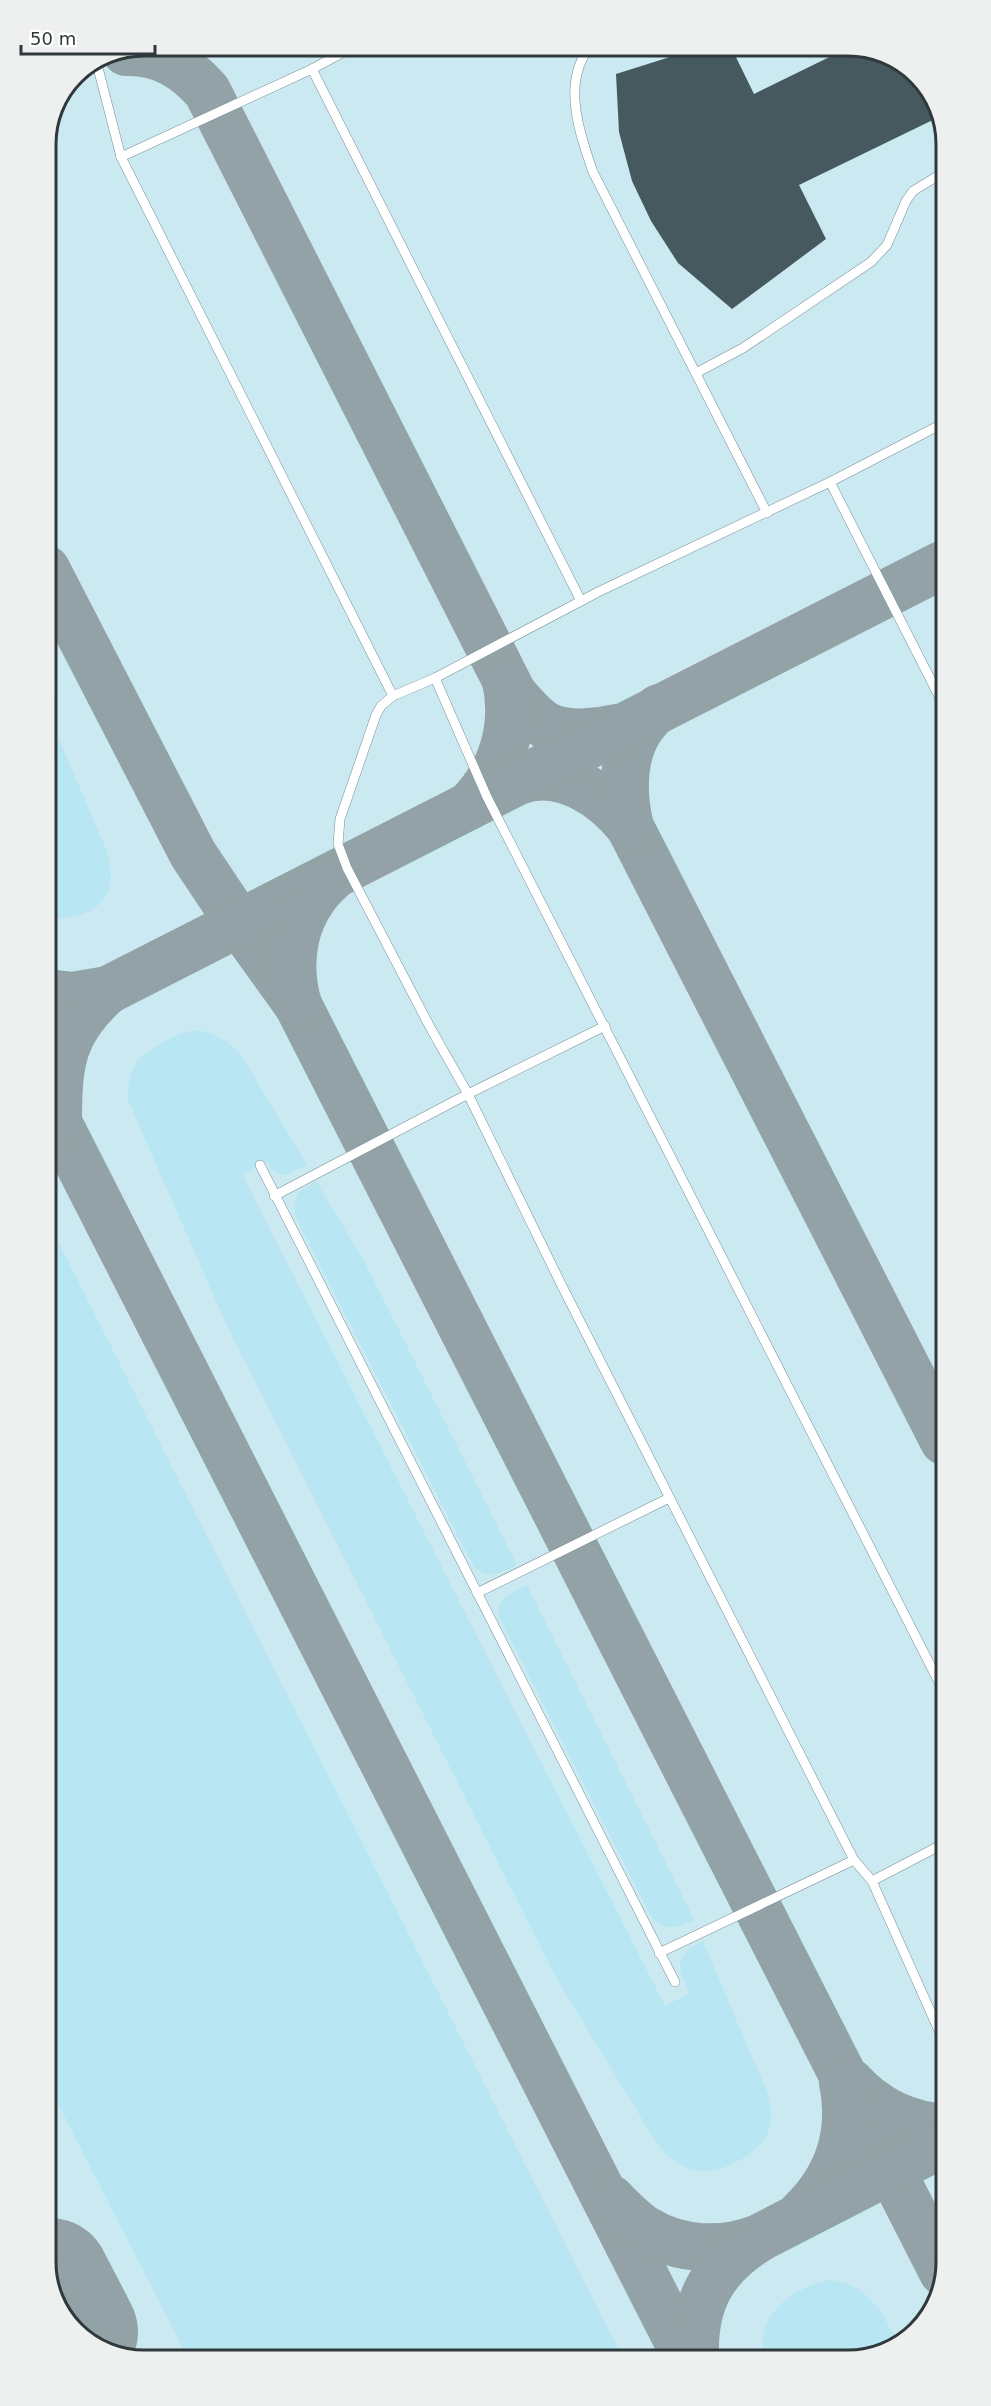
<svg xmlns="http://www.w3.org/2000/svg" width="991" height="2406" font-family="'DejaVu Sans',sans-serif">
<rect width="100%" height="100%" fill="#dff6fc"/>
<!-- built -->
<path fill="#cae9f1" d="M144,45H854L908,66L941,112L946,2263L926,2322L879,2356L137,2361L83,2340L50,2294L45,137L74,74Z"/>
<!-- green -->
<g fill="#b8e6f3">
<path d="M47,712L106,849C110,863 113,877 108,891C99,914 68,922 47,916Z"/>
<path d="M195,1030C217,1033 229,1041 243,1058L307,1165L289,1174L279,1175L271,1168L267,1161L242,1174L665,2006L690,1993C677,1968 673,1955 703,1941C718,1977 733,2012 748,2048C757,2069 772,2094 771,2117C771,2144 742,2162 719,2169C692,2177 672,2162 656,2142L557,1979L228,1328L128,1100C128,1068 136,1056 164,1042C174,1036 183,1032 195,1030Z"/>
<path d="M316,1181L365,1263L517,1565C501,1573 489,1580 474,1567L296,1218L294,1206L298,1193Z"/>
<path d="M48,1222L623,2358L189,2360L50,2088Z"/>
<path d="M527,1585L690,1911L694,1920C677,1928 666,1932 652,1918L499,1617C497,1597 511,1593 527,1585Z"/>
<path d="M830,2280C870,2285 880,2311 898,2342L879,2356L765,2357C752,2315 795,2287 830,2280Z"/>
</g>
<g fill="none" stroke-linecap="round" stroke-linejoin="round">
<!-- taxiway -->
<g stroke="#92a2a6" stroke-width="48">
<path d="M126,52C160,51 185,66 207,91L513,694C524,706 534,720 549,727C567,735 596,733 616,728"/>
<path d="M46,569L193,854L239,923L298,1005L943,2272"/>
<path d="M518,781C560,765 604,794 630,827L944,1441"/>
<path d="M469,806C502,773 516,727 506,681"/>
<path d="M630,827C620,785 622,736 659,708"/>
<path d="M47,993L73,996L108,990L942,565"/>
<path d="M298,1005C285,959 294,911 331,878"/>
<path d="M47,1101L686,2357"/>
<path d="M58,1122C58,1063 61,1031 108,990"/>
<path d="M850,2082C874,2109 909,2127 946,2127"/>
<path d="M611,2199C622,2210 633,2222 646,2230C680,2251 723,2252 759,2238"/>
<path d="M802,2213C839,2177 853,2133 843,2083"/>
<path d="M695,2357C693,2301 713,2266 761,2237L946,2142"/>
</g>
<!-- runway -->
<path stroke="#92a2a6" stroke-width="120" d="M50,2278L78,2332"/>
</g>
<!-- building -->
<path fill="#46595e" d="M708,45H730L754,94L854,45L908,66L941,112V116L799,185L826,239L732,309L678,263L651,221L632,181L619,132L616,74Z"/>
<g fill="none" stroke-linecap="round" stroke-linejoin="round">
<!-- service casing -->
<g stroke="#7b9095" stroke-width="10">
<g id="service">
<path d="M592,45C560,79 580,135 593,172L767,513"/>
<path d="M97,64L121,157L393,696"/>
<path d="M312,69L581,601"/>
<path d="M121,157L312,69L357,45"/>
<path d="M696,373L743,348L871,262L887,245L906,201L913,191L941,174"/>
<path d="M942,424L830,482L600,591L435,678L393,696L381,706L376,715L340,819L338,844L347,868L431,1029L468,1094L562,1286L829,1811L854,1860L872,1881L945,2044"/>
<path d="M830,482L942,702"/>
<path d="M435,678L487,797L945,1694"/>
<path d="M260,1165L675,1982"/>
<path d="M274,1196L468,1094L605,1026"/>
<path d="M477,1593L669,1498"/>
<path d="M872,1881L945,1843"/>
<path d="M659,1953L854,1860"/>
</g>
</g>
<!-- service -->
<use href="#service" stroke="#fff" stroke-width="9"/>
</g>
<!-- crop -->
<path d="M0 0H991V2406H0ZM144 56H848A88 88 0 0 1 936 144V2262A88 88 0 0 1 848 2350H144A88 88 0 0 1 56 2262V144A88 88 0 0 1 144 56Z" fill="#eeefef" fill-rule="evenodd"/>
<path fill="none" stroke="#2f383a" stroke-width="3" d="M144 56H848A88 88 0 0 1 936 144V2262A88 88 0 0 1 848 2350H144A88 88 0 0 1 56 2262V144A88 88 0 0 1 144 56Z"/>
<!-- scale -->
<path d="M21 45v9h134v-9" fill="none" stroke="#2f383a" stroke-width="3"/>
<text x="30" y="45" font-size="18" fill="#2f383a" stroke="#ffffff" stroke-width="4.5" paint-order="stroke">50 m</text>
</svg>
